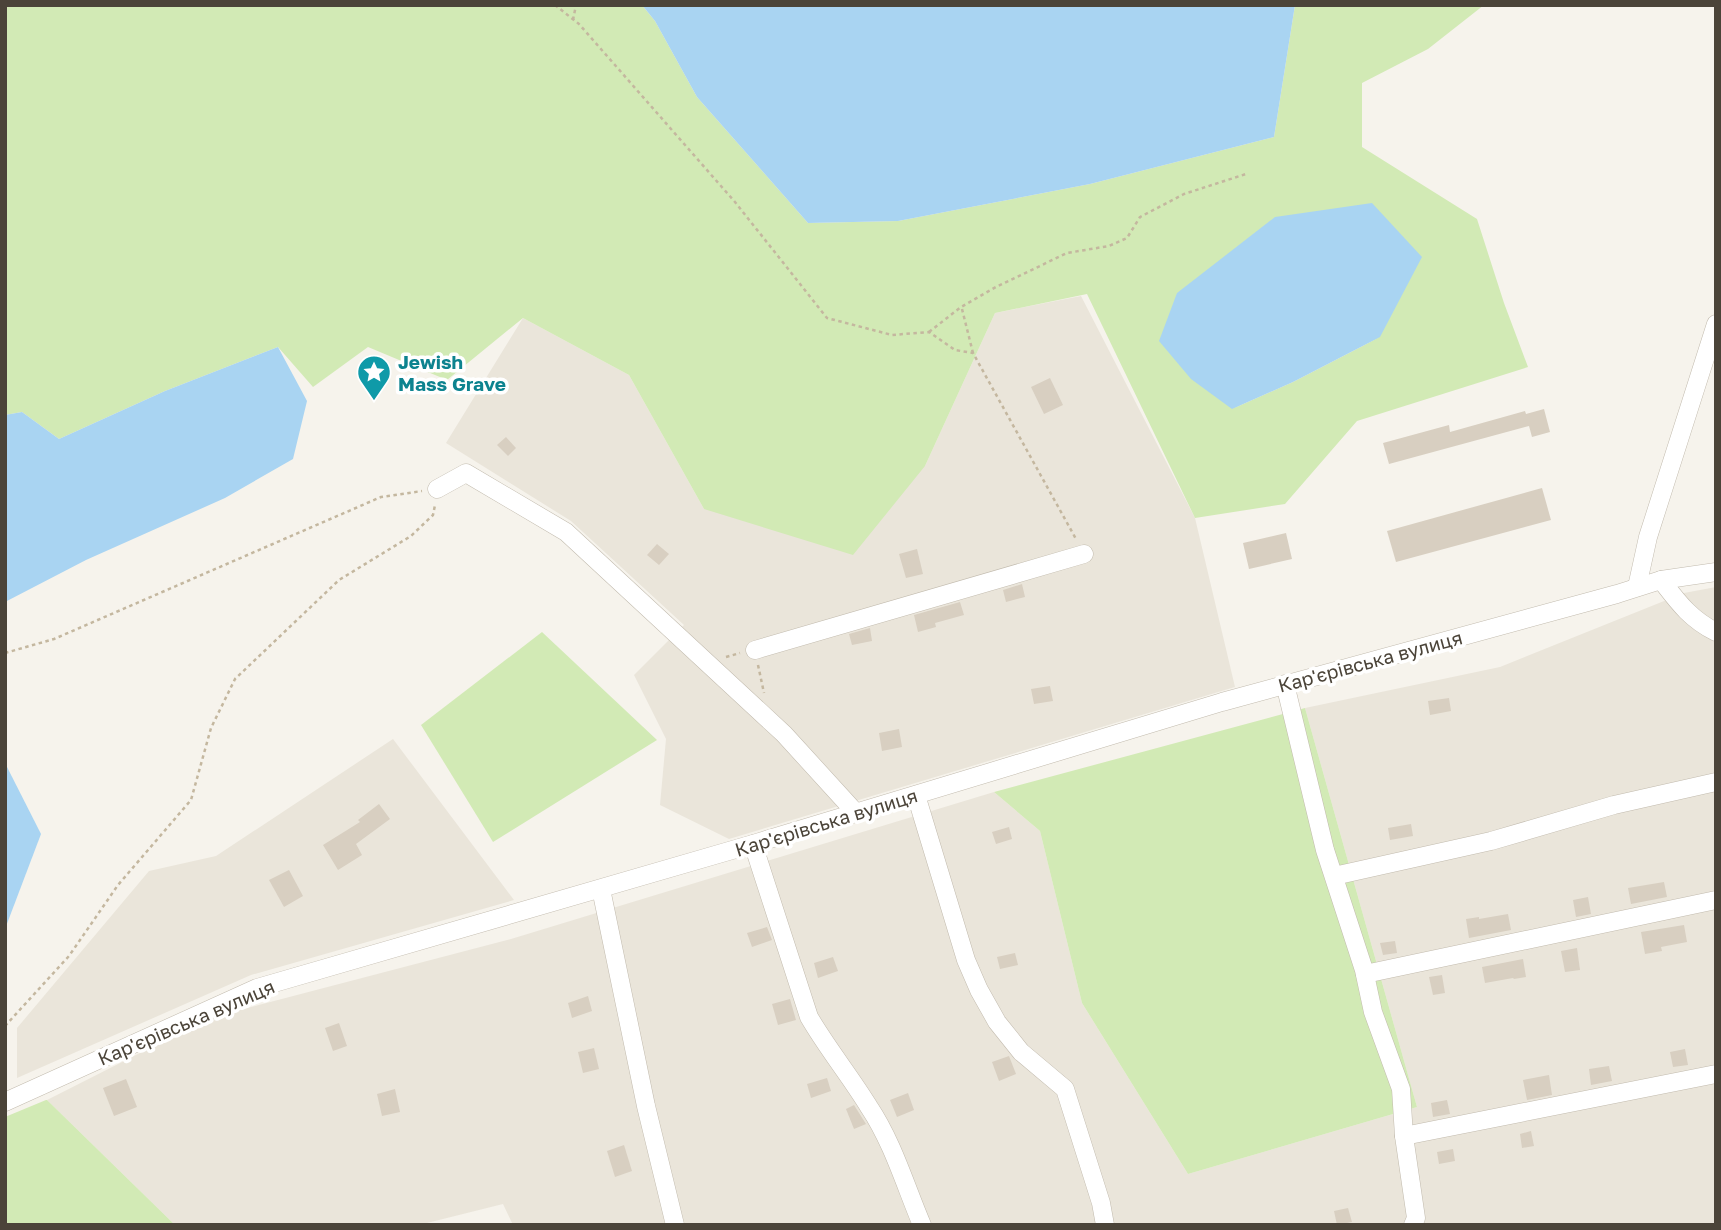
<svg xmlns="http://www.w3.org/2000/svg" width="1721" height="1230" font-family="'Golos Text',sans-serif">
<rect width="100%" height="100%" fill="#f6f3ec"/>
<!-- residential -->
<g fill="#eae5da">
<path d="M1081,296L1195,518L1235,687L729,839L660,805L666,739L634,675L684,625L571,521L446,443L523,318L629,375L704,509L925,466L995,313Z"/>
<path d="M1716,587V1225H513L503,1204L419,1225H175L47,1100L209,1018L511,939L994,792L1040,831L1082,1003L1188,1174L1417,1107L1305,708L1500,667L1684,593Z"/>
<path d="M393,739L514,900L251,975L17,1078V1028L149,871L216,856Z"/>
</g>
<!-- green -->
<g fill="#d2eab5" fill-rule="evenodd">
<path d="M5,5H642L655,21L697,97L808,223L898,221L1090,184L1274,137L1295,5H1484L1428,49L1362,83V147L1477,219L1504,303L1528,367L1357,421L1285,504L1195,518L1087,294L995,313L925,466L853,555L704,509L629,375L523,318L447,380L368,347L313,387L278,347L165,391L59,439L22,412L5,415ZM1380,337L1293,382L1232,409Z"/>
<path d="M542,632L657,740L493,842L421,725Z"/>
<path d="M1305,708L1417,1107L1188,1174L1082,1003L1040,831L994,792Z"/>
<path d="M46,1100H47L175,1225H5V1117Z"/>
</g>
<!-- water -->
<g fill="#a9d4f2">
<path d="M642,5H1295L1274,137L1090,184L898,221L808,223L697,97L655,21Z"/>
<path d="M1372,203L1422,257L1380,337L1293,382L1232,409L1191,379L1159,341L1177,293L1275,217Z"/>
<path d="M278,347L307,401L293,459L225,498L86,560L5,602V415L22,412L59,439L165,391Z"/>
<path d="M5,763L41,834L5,929Z"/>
</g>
<!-- building -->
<g fill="#d8cfc1">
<path d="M1050,378L1063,405L1044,414L1031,387Z"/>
<path d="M1544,409L1550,432L1532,437L1529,426L1389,464L1383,443L1449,425L1450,432L1525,411L1526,414Z"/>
<path d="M506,437L516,448L508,456L497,445Z"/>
<path d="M1542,488L1551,520L1396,562L1387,531Z"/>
<path d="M1286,533L1292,559L1249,569L1243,543Z"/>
<path d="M657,544L669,554L659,565L647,555Z"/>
<path d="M917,549L923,574L906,578L899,554Z"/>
<path d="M1022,584L1025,597L1006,602L1003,590Z"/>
<path d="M960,602L964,615L935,623L936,627L918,632L914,615Z"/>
<path d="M870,628L872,641L852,645L849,634Z"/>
<path d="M1050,686L1053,701L1034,704L1031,689Z"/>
<path d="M1449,698L1451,711L1430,715L1428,701Z"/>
<path d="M899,729L902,747L882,751L879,733Z"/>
<path d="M379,804L390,819L356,844L362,855L338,870L323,845L360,822L358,820Z"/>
<path d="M1411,824L1413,836L1390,840L1388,828Z"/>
<path d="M1009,827L1012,839L996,844L992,832Z"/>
<path d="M289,870L303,896L284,907L269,880Z"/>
<path d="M1664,882L1667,897L1631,904L1628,888Z"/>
<path d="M1588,897L1591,914L1576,917L1573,900Z"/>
<path d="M1508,914L1511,930L1469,938L1466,919L1479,917V919Z"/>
<path d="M1684,925L1687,942L1661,947L1662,951L1645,954L1641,932Z"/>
<path d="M767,927L772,940L752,947L747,933Z"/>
<path d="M1395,941L1397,953L1383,955L1380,943Z"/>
<path d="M1577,948L1580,970L1565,972L1561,951Z"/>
<path d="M1015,953L1018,965L1000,969L997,957Z"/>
<path d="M833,957L838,971L818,978L814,963Z"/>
<path d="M1523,959L1526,977L1514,979L1513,978L1485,983L1482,967Z"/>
<path d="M1442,975L1445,993L1433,995L1429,977Z"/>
<path d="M588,996L592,1011L572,1018L568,1003Z"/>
<path d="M790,999L796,1020L778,1025L772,1004Z"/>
<path d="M339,1023L347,1046L333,1051L325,1028Z"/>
<path d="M594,1048L599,1069L583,1073L578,1052Z"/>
<path d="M1685,1049L1688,1065L1673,1067L1670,1052Z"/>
<path d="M1009,1056L1016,1074L999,1081L992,1062Z"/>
<path d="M1609,1066L1612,1081L1591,1085L1589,1069Z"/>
<path d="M1549,1075L1552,1095L1527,1100L1523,1080Z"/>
<path d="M827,1078L831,1091L811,1098L807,1084Z"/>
<path d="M126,1079L137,1107L114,1116L103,1088Z"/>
<path d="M395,1089L400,1112L382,1116L377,1094Z"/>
<path d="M908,1093L914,1110L897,1117L890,1100Z"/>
<path d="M1447,1100L1450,1114L1433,1117L1431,1103Z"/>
<path d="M854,1105L866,1124L854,1129L846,1109Z"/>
<path d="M1531,1131L1534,1146L1522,1148L1520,1134Z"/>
<path d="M624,1145L632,1171L615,1177L607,1151Z"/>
<path d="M1453,1149L1455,1161L1439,1164L1437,1152Z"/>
<path d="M1348,1208L1352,1222L1337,1225L1334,1211Z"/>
</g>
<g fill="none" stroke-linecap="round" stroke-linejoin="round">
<!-- minor casing -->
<g stroke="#c2bbae" stroke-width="19">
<g id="minor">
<path d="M437,489L466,473L566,532L784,734L856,813"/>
<path d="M1661,580C1678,602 1690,619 1716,632"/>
<path d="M1637,587L1648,537L1716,324"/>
<path d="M755,650L1084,554"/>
<path d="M1285,684L1325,850L1364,970L1373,1012L1401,1089L1404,1136L1416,1218L1413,1225"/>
<path d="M916,795L966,960L979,990L997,1022L1021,1052L1065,1089L1101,1203L1105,1225"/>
<path d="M753,844L809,1017C827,1048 850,1076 869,1107C893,1143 905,1185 922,1225"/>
<path d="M1334,876L1491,841L1614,805L1716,782"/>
<path d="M601,889L646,1106L675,1225"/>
<path d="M1365,974L1716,900"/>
<path d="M5,1102L257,988L753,844L1222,702L1617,594L1661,580L1716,572"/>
<path d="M1404,1136L1716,1074"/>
</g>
</g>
<!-- path -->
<g stroke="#c4b79f" stroke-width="2.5" stroke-dasharray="3.5 3.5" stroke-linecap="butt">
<path d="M555,5L579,24L735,202L827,318L892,335L929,332L955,350L973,353L1076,539"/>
<path d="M573,20L576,5"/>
<path d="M962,309L973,353"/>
<path d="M929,332L961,307L996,287L1067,253L1109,246L1127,238L1140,217L1184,194L1246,174"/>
<path d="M5,653L54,639L381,497L422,491"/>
<path d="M726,657L740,653"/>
<path d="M758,665L764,693"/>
<path d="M5,1026L69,956L118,885L191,800L211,728L235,679L339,580L411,536L433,515L435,505"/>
<path d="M5,1070L6,1084"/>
</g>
<!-- minor -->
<use href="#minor" stroke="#fff" stroke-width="18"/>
</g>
<!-- icons -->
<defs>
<g id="sight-pin" transform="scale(1.75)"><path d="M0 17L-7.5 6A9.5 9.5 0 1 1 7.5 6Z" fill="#0f9aa8" stroke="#fff"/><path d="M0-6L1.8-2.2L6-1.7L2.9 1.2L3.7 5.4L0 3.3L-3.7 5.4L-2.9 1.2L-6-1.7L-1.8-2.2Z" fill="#fff"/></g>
</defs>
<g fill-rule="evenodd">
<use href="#sight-pin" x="374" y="372"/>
</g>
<g text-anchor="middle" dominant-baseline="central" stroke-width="7" stroke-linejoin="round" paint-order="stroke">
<!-- culture labels -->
<g font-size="19" font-weight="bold" fill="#0d838f" stroke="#fff" text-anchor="start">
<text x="398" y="361">Jewish<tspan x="398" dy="22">Mass Grave</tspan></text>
</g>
<!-- street labels -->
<g font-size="19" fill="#4b4439" stroke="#fff">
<text transform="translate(1370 661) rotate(-15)">Кар'єрівська вулиця</text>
<text transform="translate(826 822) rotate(-17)">Кар'єрівська вулиця</text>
<text transform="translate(186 1022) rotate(-23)">Кар'єрівська вулиця</text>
</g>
</g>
<!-- border -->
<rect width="1721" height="1230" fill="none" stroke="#4b4439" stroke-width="14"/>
</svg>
